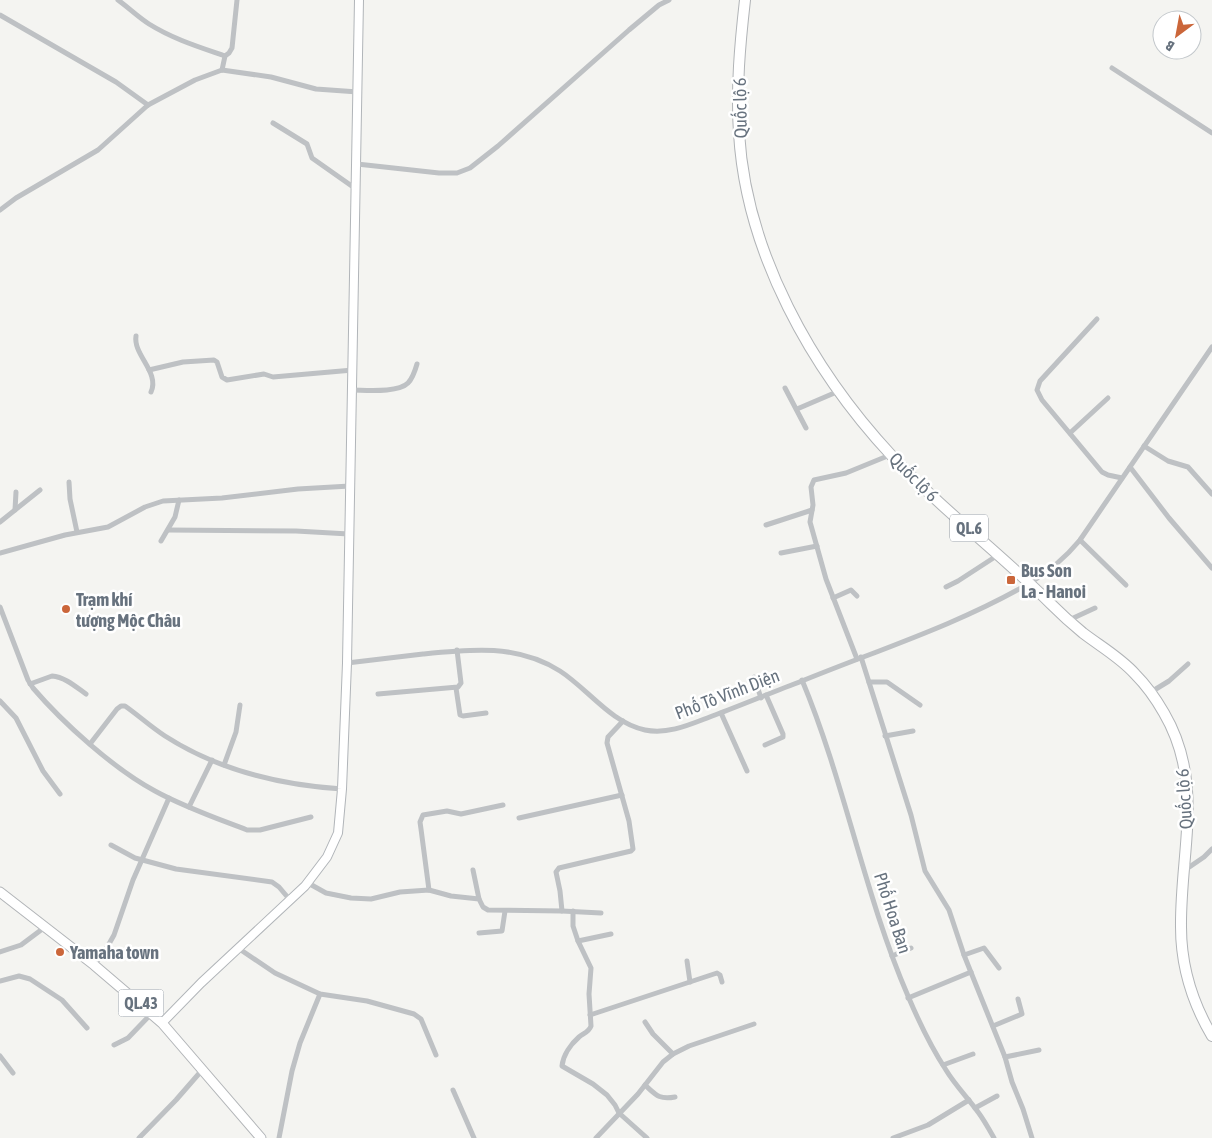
<svg xmlns="http://www.w3.org/2000/svg" width="1212" height="1138" font-family="'Asap Condensed',sans-serif">
<rect width="100%" height="100%" fill="#f4f4f1"/>
<g fill="none" stroke-linecap="round" stroke-linejoin="round">
<!-- secondary casing -->
<g stroke="#b1b5b9" stroke-width="10">
<path id="secondary" d="M162,1023L201,983L305,886L327,857L338,833L342,789L347,663L359,0"/>
</g>
<!-- primary casing -->
<g stroke="#b2b5b8" stroke-width="11">
<path id="primary" d="M0,892L94,965L162,1023L261,1138"/>
</g>
<!-- highway casing -->
<g stroke="#b1b4b7" stroke-width="12">
<path id="highway" d="M745,0C740,44 736,88 739,133C746,253 812,370 892,456C941,509 1000,553 1051,604C1061,614 1072,624 1083,633C1100,646 1121,658 1135,674C1146,685 1156,699 1164,713C1205,783 1180,852 1181,927C1181,966 1192,1002 1212,1036"/>
</g>
<!-- street -->
<g stroke="#bec1c4" stroke-width="5">
<path d="M118,0C129,8 138,17 149,24C173,39 199,47 225,56"/>
<path d="M0,15L116,82L148,105"/>
<path d="M1112,68L1212,133"/>
<path d="M222,70L225,56L229,53L232,48L237,0"/>
<path d="M273,123L307,144L312,158L356,189"/>
<path d="M357,164L439,173H457L470,168L498,146L629,30L659,5L669,0"/>
<path d="M0,210L16,198L98,150L148,105L195,80L222,70L271,77L316,89L358,92"/>
<path d="M1097,319L1040,381L1037,390L1042,400L1102,472L1108,475L1122,478"/>
<path d="M136,336C133,355 160,372 151,392"/>
<path d="M149,370L183,362L214,360L217,362L222,377L227,380L264,374L273,377L353,370"/>
<path d="M785,388L806,428"/>
<path d="M352,390C366,390 398,393 408,383C413,378 415,371 417,364"/>
<path d="M797,409L839,391"/>
<path d="M1070,433L1108,398"/>
<path d="M1144,446L1168,461L1188,467L1212,494"/>
<path d="M1130,467L1169,518L1212,568"/>
<path d="M69,482L70,499L77,532"/>
<path d="M15,510L16,492"/>
<path d="M0,522L40,490"/>
<path d="M766,525L812,510"/>
<path d="M168,530L296,531L349,534"/>
<path d="M1080,540L1126,585"/>
<path d="M161,541L175,517L179,500"/>
<path d="M0,553L65,535L108,527L145,507L163,501L222,498L298,489L350,486"/>
<path d="M781,553L817,546"/>
<path d="M946,587L958,581L998,555"/>
<path d="M833,598L851,590L857,596"/>
<path d="M0,607L28,680L33,688C63,723 114,769 155,791C184,807 216,818 247,830H260L311,817"/>
<path d="M1069,620L1095,608"/>
<path d="M861,657L911,815L925,871L949,910L964,955L1005,1057L1012,1082L1023,1109L1032,1138"/>
<path d="M857,659L826,579L810,522L813,505L811,487L814,480L846,473L890,455"/>
<path d="M347,663C372,660 398,657 423,654C471,649 517,644 560,671C588,689 611,723 645,730C670,735 693,723 715,715C744,704 773,692 802,681C878,650 957,625 1028,584C1047,573 1066,557 1080,540L1212,347"/>
<path d="M754,677L761,698"/>
<path d="M802,680C845,783 864,894 908,996C919,1022 931,1047 946,1070C955,1085 968,1098 978,1112C984,1120 989,1129 994,1138"/>
<path d="M869,682H887L920,705"/>
<path d="M30,684L52,676C65,677 76,687 86,694"/>
<path d="M456,688L460,715L463,716L486,713"/>
<path d="M1151,692L1169,681L1188,664"/>
<path d="M378,694L458,687L461,683L457,650"/>
<path d="M0,701L16,718L43,771L60,794"/>
<path d="M721,713L747,771"/>
<path d="M885,736L913,731"/>
<path d="M90,744L117,709L121,706H125C138,715 151,727 165,736C218,770 279,785 342,789"/>
<path d="M765,745L783,737V734L766,695"/>
<path d="M224,765L236,732L240,705"/>
<path d="M189,807L212,760"/>
<path d="M519,818L622,795"/>
<path d="M111,845L135,858L176,869L272,882L279,887L290,900"/>
<path d="M473,870L479,899"/>
<path d="M1185,870L1204,857L1212,849"/>
<path d="M308,883L326,893L351,898L371,899L400,892L429,890L451,896L479,899L483,907L488,910L562,911L560,891L556,872L559,868L631,851L633,849L629,821L607,743L608,737L623,721"/>
<path d="M429,890L421,829L420,822L423,815L447,811L461,814L503,805"/>
<path d="M562,911L601,913"/>
<path d="M573,911V926L578,941L591,968L589,994L591,1026C589,1032 584,1033 579,1037C571,1044 563,1055 562,1066L593,1084L607,1095L615,1105L619,1113L647,1138"/>
<path d="M479,933L502,931L505,911"/>
<path d="M578,941L611,934"/>
<path d="M238,948L275,973L320,994L367,1001L414,1014L421,1019L436,1055"/>
<path d="M0,952L21,945L45,927"/>
<path d="M964,955L984,948L999,968"/>
<path d="M892,956L911,948"/>
<path d="M687,961L690,982"/>
<path d="M94,965L105,951L114,935L133,880L169,798"/>
<path d="M0,981L19,976L30,979L62,1000L87,1028"/>
<path d="M908,998L971,972"/>
<path d="M590,1015L717,973L720,975L722,982"/>
<path d="M645,1022L653,1034L673,1054"/>
<path d="M993,1026L1022,1014L1018,999"/>
<path d="M114,1045L128,1038L152,1013"/>
<path d="M0,1056L13,1073"/>
<path d="M1005,1057L1039,1050"/>
<path d="M943,1065L973,1054"/>
<path d="M645,1085C656,1095 659,1100 675,1097"/>
<path d="M453,1090L474,1138"/>
<path d="M975,1108L997,1096"/>
<path d="M139,1138L176,1100L203,1069"/>
<path d="M279,1138L292,1071L300,1043L320,994"/>
<path d="M596,1138L638,1094L663,1062L673,1054L689,1046L754,1024"/>
<path d="M893,1138L928,1125L969,1100"/>
</g>
<!-- secondary -->
<use href="#secondary" stroke="#fff" stroke-width="8"/>
<!-- primary -->
<use href="#primary" stroke="#fff" stroke-width="9"/>
<!-- highway -->
<use href="#highway" stroke="#fff" stroke-width="10"/>
</g>
<!-- markers -->
<g fill="#cb663a" stroke="#fff" stroke-width="2">
<rect x="1006" y="575" width="10" height="10" rx="2.5"/>
<circle cx="66" cy="609" r="5"/>
<circle cx="60" cy="952" r="5"/>
</g>
<g text-anchor="middle" dominant-baseline="central" stroke-width="5" stroke-linejoin="round" paint-order="stroke">
<!-- shield labels -->
<g fill="#fff" stroke="#959ca5" stroke-width="1">
<rect x="950" y="514.5" width="38" height="27" rx="4"/>
<rect x="118.5" y="989.5" width="45" height="27" rx="4"/>
</g>
<g font-size="16" font-weight="bold" fill="#67727e">
<text x="969" y="528">QL.6</text>
<text x="141" y="1003">QL.43</text>
</g>
<!-- street labels -->
<g font-size="18" fill="#67727e" stroke="#fff">
<text transform="translate(740 108) rotate(-91)">Quốc lộ 6</text>
<text transform="translate(914 477) rotate(45)">Quốc lộ 6</text>
<text transform="translate(727 694) rotate(-21)">Phố Tô Vĩnh Diện</text>
<text transform="translate(1184 799) rotate(-94)">Quốc lộ 6</text>
<text transform="translate(893 913) rotate(72)">Phố Hoa Ban</text>
</g>
<!-- poi labels -->
<g font-size="18" font-weight="bold" fill="#67727e" stroke="#fff" text-anchor="start">
<text x="1021" y="570">Bus Son<tspan x="1021" dy="21">La - Hanoi</tspan></text>
<text x="76" y="599">Trạm khí<tspan x="76" dy="21">tượng Mộc Châu</tspan></text>
<text x="70" y="952">Yamaha town</text>
</g>
</g>
<!-- north arrow -->
<g transform="translate(1177 35) rotate(212)"><circle r="24" fill="#ffffff" stroke="#c2c7cb"/>
<path d="M0-4L9 19L0 12L-9 19Z" fill="#cb663a"/>
<text y="-8" font-size="14" font-weight="bold" text-anchor="middle" fill="#67727e">B</text>
</g>
</svg>
